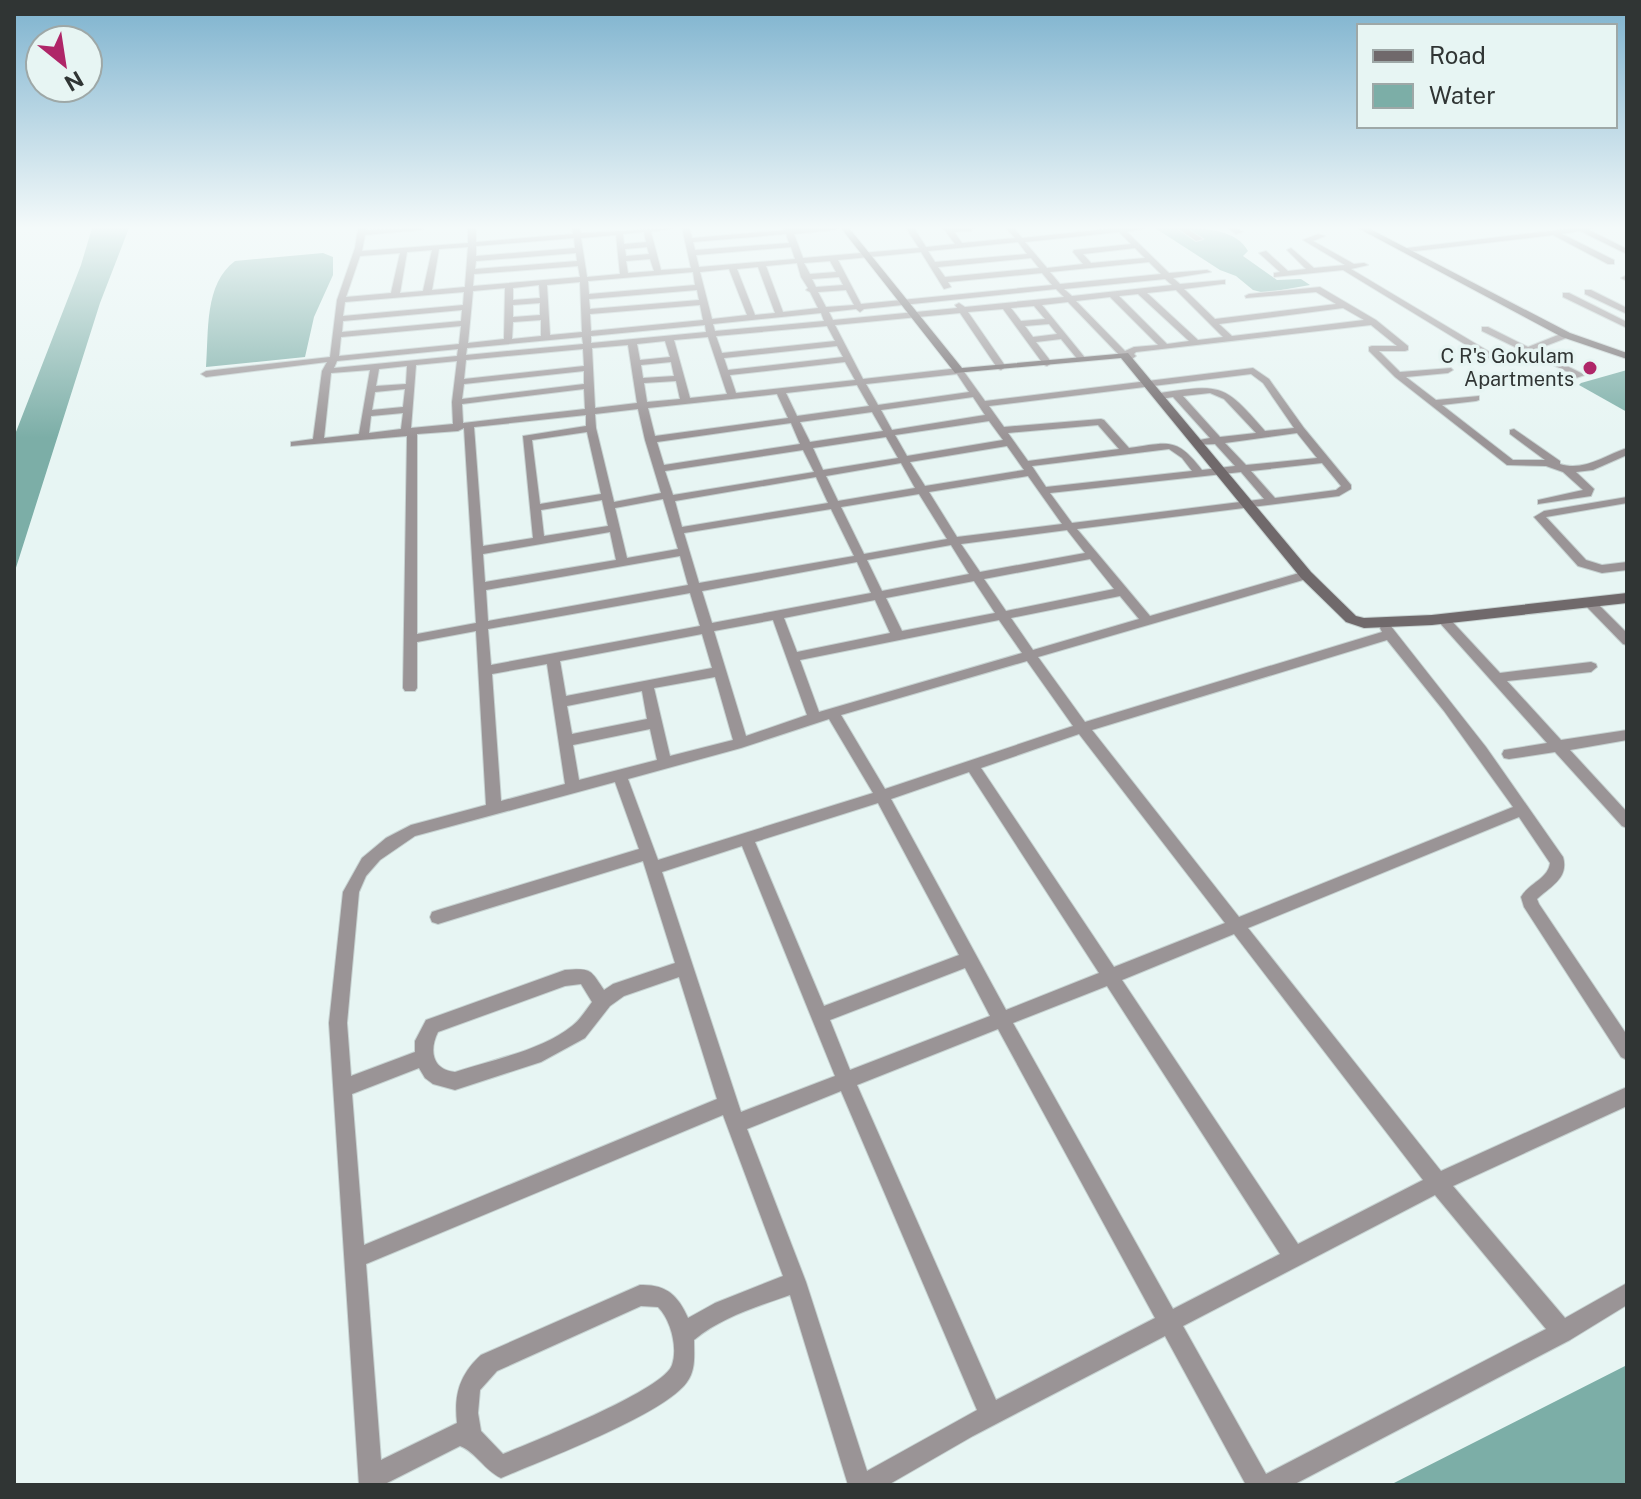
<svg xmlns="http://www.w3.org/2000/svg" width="1641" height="1499" font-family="'Public Sans',sans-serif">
<rect width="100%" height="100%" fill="#e7f5f3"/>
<!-- water -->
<g fill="#7caea7">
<path d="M92,228H129L100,303L14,574V437L81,265Z"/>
<path d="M1155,228C1181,228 1234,223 1248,251L1243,256L1277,280L1301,279L1310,285L1265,293L1253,290L1236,276L1220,270Z"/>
<path d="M323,253L333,257V275L314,317L305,357L206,367C209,331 204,284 235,261Z"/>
<path d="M1627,370V412L1579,385L1581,383Z"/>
<path d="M1627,1364V1485H1390L1627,1365Z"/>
</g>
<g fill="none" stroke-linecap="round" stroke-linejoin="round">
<!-- street casing -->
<g stroke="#c6d2d1" stroke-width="2">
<g id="street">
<path d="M358,228H366L365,230L425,228L421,230L365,235L362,251L468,243V228H476V242L573,234L572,228H580L581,233L675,228L651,232L661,270L691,268L682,228H690L692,238L785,230L784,228H840L836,230L794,234L803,258L919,248L906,228H914L926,247L955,244L943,228H974L971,231L954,232L962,243L1015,238L1006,228H1014L1022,238L1115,228H1146L1127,232L1169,273L1207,270L1211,272L1173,278L1180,284L1225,280V284H1222L1184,289L1215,319L1336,304L1316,292L1246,298L1245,296L1249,294L1320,287L1376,320L1408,346V350L1405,351H1379L1400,372L1451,368L1453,370L1448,373L1406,377L1436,400L1479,396V400L1476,401L1442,405L1513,460H1545L1510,434V430L1514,429L1560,461V464C1584,472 1605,455 1627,448V455L1593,470L1576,472L1594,489L1591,496L1538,504V500L1583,490L1563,472L1546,466L1507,465L1395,377L1369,351V347L1372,346H1397L1371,325L1136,352L1134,354L1136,356L1132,359L1121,357L1068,302L1042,305L1086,359L1079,361L1061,339L1036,342L1052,363L1047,366L1044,365L1003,309L968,312L1006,367L1001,370L998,369L960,313L835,325L863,379L959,368L962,369L985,401L1253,368L1269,379L1304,428L1351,485V489L1339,496L1077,529L1150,616L1306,571L1310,572V578L1038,657L1085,722L1382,632L1380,628L1382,625H1390L1486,747L1563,857C1569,878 1551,886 1537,899L1539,904L1627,1035V1060L1621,1057L1524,907L1521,897C1529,883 1548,879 1550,863L1519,817L1248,928L1441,1171L1627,1087V1106L1453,1186L1565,1318L1627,1283V1305L1570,1340L1293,1485H1246L1165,1336L973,1436L888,1485H848L790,1295C756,1307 722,1317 694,1340C694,1355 696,1370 687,1382C665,1414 541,1461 501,1478C484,1470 476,1452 460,1446L383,1485H359L329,1023L343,892L362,858L386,838L411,825L486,805L476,631L417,642V688L415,691H405L403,688L407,436L291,446V442L313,439L322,371L327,362L206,377L201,374L206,371L330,357L337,300L355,248ZM644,232L646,242L624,244L623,234ZM1119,232L1131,244L1074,250L1073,252L1083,264L1047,268L1025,242ZM786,234L789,243L695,250L693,242ZM616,235L620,274L587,277L581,238ZM574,238L575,248L476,256V246ZM1018,242L1027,254L935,262L928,251ZM468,247L465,287L432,290L439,249ZM647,247L649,254L626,256L625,249ZM791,247L795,259L699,267L696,255ZM1135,248L1145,258L1091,263L1083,254ZM432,250L423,291L400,293L407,252ZM921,252L944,289L951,287L948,282L1042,273L1052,285L861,304L838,260ZM400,253L391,293L346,297L360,256ZM576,253L577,261L475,269L476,261ZM1031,258L1039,268L945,277L938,267ZM650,259L654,271L628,273L626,261ZM830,261L836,272L810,274L804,263ZM1149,262L1161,274L1060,284L1050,272ZM797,263L801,277L808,288L806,290L810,292L818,308L783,312L766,266ZM578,266L580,277L473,286L474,274ZM758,267L775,313L755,315L737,269ZM729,269L747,315L712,319L700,272ZM693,272L695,285L589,294L588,281ZM839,277L843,285L816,287L812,279ZM1165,279L1172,285L1072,296L1064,289ZM580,282L582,332L550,335L547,285ZM539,285L540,298L513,300V288ZM505,288L504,339L468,343L473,291ZM1056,289L1064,297L965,307L959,303L955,305L957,308L833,320L829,312L856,309L860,312L864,309ZM697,290L699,300L590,309L589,299ZM846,290L854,305L826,307L818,292ZM1176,290L1223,337L1198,340L1147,293ZM464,292L463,305L343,316L345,302ZM1138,294L1189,341L1167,344L1119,296ZM1110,297L1158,345L1134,347L1125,351L1076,301ZM540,303V315L513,317V305ZM700,305L703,320L591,331L590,314ZM1034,306L1045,319L1021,321L1011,308ZM1343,308L1364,320L1232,336L1219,324ZM462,310L461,321L342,332L343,321ZM821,313L824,321L715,331L713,324ZM541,320V336L512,339L513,322ZM1049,324L1057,334L1033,337L1025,326ZM705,325L706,332L591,343V336ZM461,326L459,344L339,356L341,337ZM827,326L835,341L722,353L716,336ZM582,337L583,344L466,355L467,348ZM708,337L727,394L690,398L674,340ZM665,341L670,357L640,360L637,344ZM628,345L637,403L595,408L592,348ZM837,346L843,357L728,370L724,358ZM458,349L457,356L334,368L337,361ZM583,349L584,366L464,379L466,360ZM457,361L452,402L453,424L411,428L416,365ZM671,362L674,376L643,378L641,365ZM845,362L855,380L736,393L730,375ZM407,366L406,384L376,386L379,369ZM370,370L359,434L324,438L331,373ZM584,371V384L462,399L464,384ZM957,374L969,392L878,405L866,384ZM1251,374L1263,383L1294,428L1265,431C1224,384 1222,384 1160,393L1155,396L1160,399L1173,397L1210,438L1194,441V445L1215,444L1235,466L1202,470C1176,436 1168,443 1129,448L1104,420L1101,419L1004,427L989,406ZM676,381L680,399L647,402L644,383ZM857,385L869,406L797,416L786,393ZM405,389L403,407L372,410L375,392ZM584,389L585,409L463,423L462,404ZM1210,393L1224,399L1256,433L1220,437L1183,396ZM777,394L788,418L655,436L648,408ZM973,397L985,415L892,430L881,410ZM638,409L645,440L661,493L614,502L596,428L595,414ZM872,412L883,431L810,442L800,422ZM403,413L401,429L369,433L371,416ZM586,415V426L523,436L533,538L483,546L474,427ZM989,421L1003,440L907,456L895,435ZM791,423L800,444L664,465L657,442ZM1098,425L1119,449L1028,461L1008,433ZM464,428L476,623L417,634V434L458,431ZM587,432L601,494L540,504L532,440ZM1297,433L1317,458L1246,465L1225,443ZM886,437L898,458L823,470L813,448ZM1007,446L1024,470L925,486L910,462ZM1169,449L1182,458L1192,471L1046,487L1032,466ZM803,450L814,472L673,495L665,471ZM901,463L915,488L838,501L826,476ZM1322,463L1341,486L1336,490L1275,498L1251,471ZM1241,472L1264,499L1072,523L1050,493ZM1028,476L1062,524L957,537L929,492ZM816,477L828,503L682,527L675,501ZM919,494L947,539L864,554L841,507ZM663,499L678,549L627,558L615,508ZM602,500L608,526L544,536L541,510ZM831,509L854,556L699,583L684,533ZM1067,530L1085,553L980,572L961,544ZM610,532L616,560L485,582L483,554ZM951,545L969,574L882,591L867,560ZM680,556L688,585L488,621L486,590ZM1090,559L1114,589L1006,611L984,579ZM857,562L871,593L712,623L702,591ZM974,581L995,613L902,631L886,598ZM690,593L700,626L491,665L488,629ZM1120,596L1139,619L1033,650L1011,618ZM875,600L890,633L797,652L784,618ZM773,620L807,715L746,736L714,631ZM999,620L1022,653L819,712L800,660ZM702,634L712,668L566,696L560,661ZM1387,640L1444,711L1513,807L1239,917L1092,730ZM1027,661L1073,726L885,789L841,715ZM547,664L565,784L501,801L492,674ZM715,677L733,740L670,756L654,688ZM642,691L647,719L572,734L567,706ZM829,719L873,793L658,860L628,779L741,748ZM650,729L657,760L579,780L573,745ZM1079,734L1225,923L1114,967L981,768ZM969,772L1099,973L1006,1010L891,799ZM615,782L639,849L438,910L432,912L430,917L432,922L438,924L643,861L675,963L613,984L604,990C590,969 591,968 565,970L426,1020L415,1041V1052L351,1076L347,1023L359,892L366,876L380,860L415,836ZM878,803L959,955L824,1006L755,842ZM742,846L835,1076L741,1112L662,872ZM1234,934L1423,1180L1298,1244L1122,980ZM965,968L990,1016L850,1070L830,1020ZM679,977L717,1099L364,1245L352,1094L419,1068L425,1078L433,1084L455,1090L541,1062L585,1038L610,1006L624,996ZM581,984L592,1002C586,1010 580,1020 572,1026C543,1050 491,1060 455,1072C432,1070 429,1050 438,1032L565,986ZM1107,986L1280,1254L1173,1309L1013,1023ZM998,1029L1155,1318L996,1400L857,1085ZM841,1091L977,1410L867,1471L806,1282L747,1129ZM723,1115L783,1276L715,1303L688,1318C678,1295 666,1284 640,1285L481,1355C459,1375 454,1395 457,1423L381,1460L366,1264ZM1435,1195L1546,1329L1266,1474L1183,1326ZM641,1306L658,1307C671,1320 678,1348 672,1365C664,1390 532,1442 503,1454L481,1431L478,1413L480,1390L497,1371Z"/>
<path d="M1177,228H1186L1203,239L1196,241Z"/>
<path d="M1228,228H1237L1243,232L1236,234Z"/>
<path d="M1574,228H1595L1589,230L1627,249V254L1580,231L1562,234L1614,260V264H1608L1553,235L1407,252L1403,250L1407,248Z"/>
<path d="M1318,234L1325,236L1313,241L1354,264L1364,263L1368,265L1351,269L1493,354L1519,349L1482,331V327H1488L1528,347L1563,333H1569V337L1535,350L1585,375L1555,385H1549V381L1572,374L1526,352L1489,359L1343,270L1274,277V273L1280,272L1259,253L1266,251L1288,271L1306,269L1287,250L1291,248L1314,268L1345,265L1303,240Z"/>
<path d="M1625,276H1627V281L1621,278Z"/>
<path d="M1585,290H1591L1627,308V314L1585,294Z"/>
<path d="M1563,293H1569L1627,322V328L1563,297Z"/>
<path d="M1627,497V503L1546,517L1586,560L1602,565L1627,562V570L1602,573L1578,566L1534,517L1544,511Z"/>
<path d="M1589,598L1593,599L1627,633V645L1623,644L1585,605L1583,602L1585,599Z"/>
<path d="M1443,615L1447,616L1500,673L1591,662L1596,664L1597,667L1591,672L1507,681L1561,740L1627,730V740L1570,750L1627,812V828L1622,826L1555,752L1509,759L1504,758L1502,754L1504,750L1547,743L1439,622L1437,619Z"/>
</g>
</g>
<!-- secondary casing -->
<g stroke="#c6d2d1" stroke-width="2">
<g id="secondary">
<path d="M841,228H849L962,368L1128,353L1311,572L1356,616L1364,618L1432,615L1627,593V603L1432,625L1364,628L1346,622L1301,578L1121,358L955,373Z"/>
<path d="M1358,228H1368L1570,333L1627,353V359L1562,337Z"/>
</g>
</g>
<!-- street -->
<use href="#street" fill="#9a9496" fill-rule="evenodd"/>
<!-- secondary -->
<use href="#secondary" fill="#70696b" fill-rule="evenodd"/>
</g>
<!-- sky -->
<linearGradient id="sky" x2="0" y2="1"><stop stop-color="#7db2ce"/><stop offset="0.52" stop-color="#f4fafa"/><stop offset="1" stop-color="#f4fafa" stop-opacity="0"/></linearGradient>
<rect width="1641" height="438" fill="url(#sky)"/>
<!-- markers -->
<circle fill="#af2668" stroke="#e7f5f3" stroke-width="3" cx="1590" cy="368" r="8"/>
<g text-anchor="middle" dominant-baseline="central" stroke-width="7" stroke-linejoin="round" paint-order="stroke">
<!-- far-poi labels -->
<g font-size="20" fill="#303534" stroke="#e7f5f3" text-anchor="end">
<text x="1574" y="356">C R's Gokulam<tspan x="1574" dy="23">Apartments</tspan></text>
</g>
</g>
<!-- border -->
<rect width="1641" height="1499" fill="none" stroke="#303534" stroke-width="32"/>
<!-- legend -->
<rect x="1357" y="24" width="260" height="104" fill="#e7f5f3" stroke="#9ea8a7" stroke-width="2"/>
<rect x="1373" y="50" width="40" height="12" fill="#70696b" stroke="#9ea8a7" stroke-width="2"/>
<text x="1429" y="64" font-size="24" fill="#303534">Road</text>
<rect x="1373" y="84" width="40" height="24" fill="#7caea7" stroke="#9ea8a7" stroke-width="2"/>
<text x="1429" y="104" font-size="24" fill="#303534">Water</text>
<!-- north arrow -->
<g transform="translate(64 64) rotate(150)"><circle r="38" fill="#e7f5f3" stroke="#9ea8a7" stroke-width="2"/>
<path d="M0-6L14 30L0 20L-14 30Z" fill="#af2668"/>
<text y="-12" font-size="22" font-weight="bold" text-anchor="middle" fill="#303534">N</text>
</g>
</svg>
